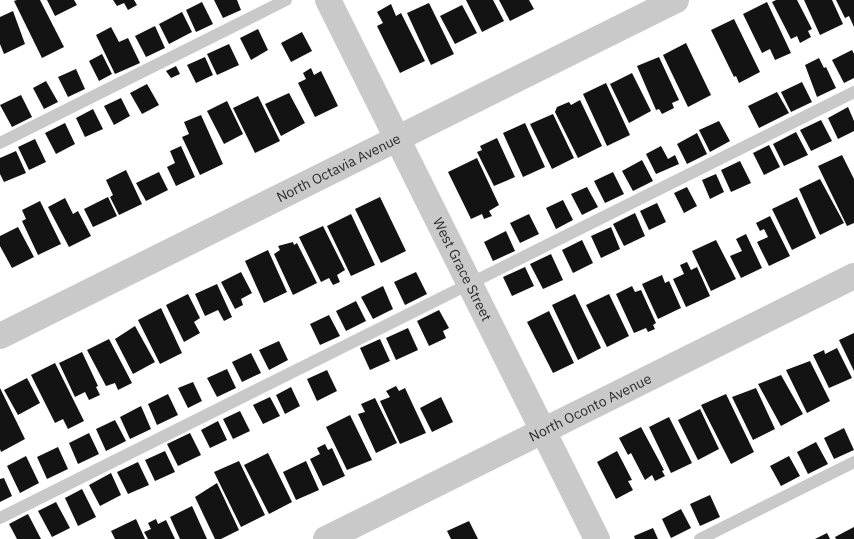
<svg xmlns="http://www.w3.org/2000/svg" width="854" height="539" font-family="'IBM Plex Sans',sans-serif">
<rect width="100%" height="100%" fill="#fff"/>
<!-- building -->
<g fill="#131313">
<path d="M17,0H40L64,47L42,58L14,1Z"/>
<path d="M47,0H74L77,5L55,16Z"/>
<path d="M113,0H134L137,5L128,10L124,3L117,6Z"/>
<path d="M214,0H237L241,10L223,18Z"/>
<path d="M466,0H493L504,21L482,32Z"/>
<path d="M499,0H529L534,9L510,21Z"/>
<path d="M776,0H797L812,29L808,31L811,37L800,43L797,36L791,39L772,2Z"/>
<path d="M804,0H832L843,24L820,35Z"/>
<path d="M836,0H854V27L849,16L845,18Z"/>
<path d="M202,2L213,24L196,32L186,10Z"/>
<path d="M767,2L791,53L775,60L770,49L762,53L743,14Z"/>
<path d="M429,3L454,54L431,65L407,13Z"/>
<path d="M391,4L396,16L401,13L425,61L400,73L377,26L383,23L377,12Z"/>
<path d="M462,5L477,33L455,44L440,16Z"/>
<path d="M13,11L25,44L4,54L0,44V17Z"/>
<path d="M182,12L192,32L169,44L159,24Z"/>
<path d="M734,19L760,72L739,83L736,76L734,77L711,30Z"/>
<path d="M155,26L165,48L146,57L135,36Z"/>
<path d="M111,27L119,42L128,38L140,63L115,74L96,35Z"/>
<path d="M258,29L268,50L251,60L240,38Z"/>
<path d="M302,32L312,51L291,62L281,43Z"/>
<path d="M686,43L711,95L688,107L663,55Z"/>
<path d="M229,44L239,65L217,75L207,54Z"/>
<path d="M852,50L854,54V78L844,83L832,60Z"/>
<path d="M102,54L112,74L99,81L89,61Z"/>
<path d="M205,57L213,75L196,83L187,65Z"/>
<path d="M659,57L679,100L672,103L674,108L662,114L659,109L656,110L637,66Z"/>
<path d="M819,58L824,68L826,67L836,88L817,97L805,65Z"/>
<path d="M176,66L180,74L171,78L166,71Z"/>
<path d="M311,68L314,75L321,71L338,106L315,117L298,83L306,79L303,73Z"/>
<path d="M76,69L85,89L68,97L58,77Z"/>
<path d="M632,73L651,111L629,123L610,84Z"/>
<path d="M46,81L58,102L44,109L33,88Z"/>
<path d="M802,82L812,102L791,112L781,92Z"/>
<path d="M606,83L630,135L607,146L583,94Z"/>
<path d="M147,84L159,105L142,114L130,93Z"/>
<path d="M777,92L789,113L759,128L748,106Z"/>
<path d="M289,93L305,123L281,136L265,104Z"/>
<path d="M21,95L32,117L12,127L0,105Z"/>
<path d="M258,96L280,141L255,153L233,108Z"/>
<path d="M121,98L130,116L114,125L104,106Z"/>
<path d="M580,100L602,146L578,158L555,112L557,107L569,102L571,105Z"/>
<path d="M227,101L243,134L224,144L207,111Z"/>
<path d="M848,107L854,121V131L838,139L828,118Z"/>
<path d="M93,109L103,129L85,137L76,118Z"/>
<path d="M553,114L574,158L552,169L530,124Z"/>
<path d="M201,115L223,164L200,175L182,137L189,134L184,122Z"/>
<path d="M821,120L832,141L811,151L800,130Z"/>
<path d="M719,121L730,141L710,152L699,130Z"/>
<path d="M65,123L75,144L56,154L45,133Z"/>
<path d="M525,123L545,167L523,177L503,133Z"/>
<path d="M796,132L808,155L784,166L773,144Z"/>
<path d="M697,133L707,154L687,164L677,144Z"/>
<path d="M497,138L515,177L494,186L477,152L482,150L480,146Z"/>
<path d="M35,139L46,162L29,170L18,147Z"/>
<path d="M769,145L780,167L764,175L753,153Z"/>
<path d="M181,146L195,177L176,186L167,167L175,163L170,151Z"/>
<path d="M661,146L668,159L675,155L679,164L656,174L646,154Z"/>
<path d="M16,151L26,173L4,182L0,174V158Z"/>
<path d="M842,155L854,179V223L847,226L818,166Z"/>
<path d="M477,158L499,205L489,211L492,216L484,219L482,214L471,219L448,172Z"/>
<path d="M642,160L653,181L633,191L622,171Z"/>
<path d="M740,161L751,183L731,192L721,170Z"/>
<path d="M126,170L142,204L119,215L110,197L113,195L106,180Z"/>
<path d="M159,172L168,190L146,201L136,183Z"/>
<path d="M613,172L624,194L605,203L594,181Z"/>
<path d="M716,174L724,192L710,199L702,180Z"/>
<path d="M820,179L844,223L820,235L799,189Z"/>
<path d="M587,187L598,207L582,215L571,194Z"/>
<path d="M687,187L697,206L684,213L674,193Z"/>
<path d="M108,197L117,216L93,227L84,209Z"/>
<path d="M380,197L406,251L381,263L355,209Z"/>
<path d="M797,197L816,238L792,250L772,209Z"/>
<path d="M65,198L73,214L78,211L91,236L69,247L48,207Z"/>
<path d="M563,200L573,220L556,229L546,208Z"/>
<path d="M40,201L61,244L38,255L22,221L26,219L22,210Z"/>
<path d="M657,203L666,222L649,230L640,211Z"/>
<path d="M635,213L645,236L624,246L613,224Z"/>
<path d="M351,214L375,265L351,276L327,226Z"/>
<path d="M529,214L539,234L520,243L510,223Z"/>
<path d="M770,216L790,256L769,266L757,242L768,237L764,229L760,231L756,223Z"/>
<path d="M323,226L345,270L337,275L340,282L333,285L329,278L321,282L299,237Z"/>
<path d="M18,227L34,257L12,268L0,246V236Z"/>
<path d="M611,227L620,249L601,258L591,236Z"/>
<path d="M506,231L515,251L493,261L484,242Z"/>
<path d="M746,234L762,268L741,278L730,256L742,251L736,239Z"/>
<path d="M582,240L593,263L573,273L562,250Z"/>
<path d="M716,240L736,279L711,291L692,251Z"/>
<path d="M293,242L294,245L297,243L317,283L293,295L274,254L280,250L278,246Z"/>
<path d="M268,250L287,292L264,303L245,261Z"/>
<path d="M551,254L563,280L543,289L530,264Z"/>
<path d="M687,262L691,270L697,267L710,296L686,307L673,279L684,274L680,265Z"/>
<path d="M525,267L534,286L512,296L503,277Z"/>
<path d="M241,272L252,293L241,299L243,305L235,309L221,282Z"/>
<path d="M416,272L427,294L405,305L394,282Z"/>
<path d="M662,275L665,283L669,281L681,308L658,319L642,284Z"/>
<path d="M217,284L232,317L224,321L218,310L205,316L195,294Z"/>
<path d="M383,286L393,309L373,319L361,297Z"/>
<path d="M632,286L635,292L641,290L656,323L653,325L655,329L648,332L646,328L634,333L616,294Z"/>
<path d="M188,294L200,318L194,322L200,333L184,342L166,305Z"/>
<path d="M575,294L601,348L578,360L552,305Z"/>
<path d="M609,294L629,336L607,347L586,305Z"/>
<path d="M356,301L366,321L346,331L336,311Z"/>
<path d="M161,308L182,353L160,364L138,320Z"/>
<path d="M439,310L449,328L443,331L446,338L429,346L417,321Z"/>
<path d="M549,311L574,363L553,373L527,322Z"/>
<path d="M329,315L340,336L320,345L310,324Z"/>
<path d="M135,326L155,362L133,374L115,339Z"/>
<path d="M408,328L418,350L396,360L386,338Z"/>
<path d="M854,333V371L839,340Z"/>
<path d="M109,339L132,383L118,390L115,383L106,386L87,350Z"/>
<path d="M380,339L390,361L370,370L360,348Z"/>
<path d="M279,341L288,360L269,370L259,350Z"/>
<path d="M837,348L852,378L829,388L813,355L824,350L825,354Z"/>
<path d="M82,352L98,386L96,387L100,395L89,400L85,392L75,397L59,363Z"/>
<path d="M251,353L261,373L242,382L232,362Z"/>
<path d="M810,361L830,401L807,413L786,370Z"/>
<path d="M55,363L84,421L68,429L63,419L55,423L31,375Z"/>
<path d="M227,369L236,388L217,397L207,378Z"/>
<path d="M327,370L337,391L317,401L307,379Z"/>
<path d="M781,375L803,414L781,426L758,384Z"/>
<path d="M27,378L40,403L18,415L4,390Z"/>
<path d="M193,382L202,401L188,408L178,388Z"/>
<path d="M396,386L399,391L405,388L426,433L400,444L380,401L390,397L386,391Z"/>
<path d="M291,387L300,406L285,414L276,395Z"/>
<path d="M0,388L25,439L1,452L0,449Z"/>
<path d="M756,388L775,429L753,440L732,397Z"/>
<path d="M168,394L178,415L157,425L148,404Z"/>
<path d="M726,394L754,452L731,464L701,405Z"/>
<path d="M270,397L280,416L263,424L253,405Z"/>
<path d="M441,397L453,422L432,432L420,408Z"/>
<path d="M375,398L397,443L376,453L358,414L365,412L361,404Z"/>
<path d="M141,406L151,429L130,439L120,417Z"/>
<path d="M700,409L719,449L698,460L678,420Z"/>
<path d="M240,411L250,431L233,439L223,419Z"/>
<path d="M350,415L372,460L347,470L326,427Z"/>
<path d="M669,417L692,463L671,473L649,427Z"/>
<path d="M115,420L126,441L106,451L96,429Z"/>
<path d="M218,421L227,440L210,448L201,430Z"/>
<path d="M641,427L664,470L662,471L665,476L655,481L652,475L645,480L631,453L628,455L619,438Z"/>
<path d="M844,428L854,450L834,459L824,438Z"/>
<path d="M89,433L99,454L78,464L69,443Z"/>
<path d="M190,433L201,455L178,466L167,444Z"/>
<path d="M816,442L828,464L808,474L797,452Z"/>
<path d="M325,444L328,450L332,448L345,476L323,486L310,459L320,454L317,448Z"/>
<path d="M58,447L68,469L47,479L37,457Z"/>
<path d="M165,451L175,472L155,481L145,460Z"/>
<path d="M617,451L632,480L628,481L633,490L616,499L597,462Z"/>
<path d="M268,453L292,502L269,514L244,465Z"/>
<path d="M26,456L39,483L20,493L7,466Z"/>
<path d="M789,456L800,476L781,486L770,466Z"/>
<path d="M239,461L265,515L241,527L214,472Z"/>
<path d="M306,461L319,490L296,500L283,472Z"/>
<path d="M138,462L149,485L128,494L117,472Z"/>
<path d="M111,473L121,495L100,506L89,485Z"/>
<path d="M4,478L12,496L0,502V479Z"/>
<path d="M217,483L239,530L221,539H215L195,497Z"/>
<path d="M82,489L96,517L78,526L65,498Z"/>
<path d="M710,495L720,517L700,526L690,504Z"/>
<path d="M56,502L70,528L52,537L38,511Z"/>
<path d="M192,506L207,539H180L170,517Z"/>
<path d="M681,509L691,528L671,538L662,519Z"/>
<path d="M28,514L41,539H17L9,524Z"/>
<path d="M136,519L145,539H115L111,531Z"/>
<path d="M156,519L158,524L166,520L175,539H148L144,532L151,529L148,523Z"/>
<path d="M469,521L478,539H451L447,531Z"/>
<path d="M854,527V539H836L835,537Z"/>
<path d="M653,528L658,539H635L634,536Z"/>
<path d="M827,533L830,539H815Z"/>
</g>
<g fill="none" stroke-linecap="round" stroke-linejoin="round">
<!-- lane -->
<g stroke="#c9c9c9" stroke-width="12">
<path d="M0,143L286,0"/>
<path d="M0,518L854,92"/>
<path d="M700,539L854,462"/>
</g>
<!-- street -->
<g stroke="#c9c9c9" stroke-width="26">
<path id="s1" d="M328,0L597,539"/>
<path id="s2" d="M0,336L676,0"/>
<path id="s3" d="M326,539L854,276"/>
</g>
</g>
<g text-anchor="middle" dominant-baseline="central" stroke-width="5" stroke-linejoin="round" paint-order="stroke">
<!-- street labels -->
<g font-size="14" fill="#2c2c2c" stroke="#fff">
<text stroke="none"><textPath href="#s2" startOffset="378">North Octavia Avenue</textPath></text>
<text stroke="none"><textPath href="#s1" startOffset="301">West Grace Street</textPath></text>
<text stroke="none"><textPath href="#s3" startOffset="295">North Oconto Avenue</textPath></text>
</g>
</g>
</svg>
